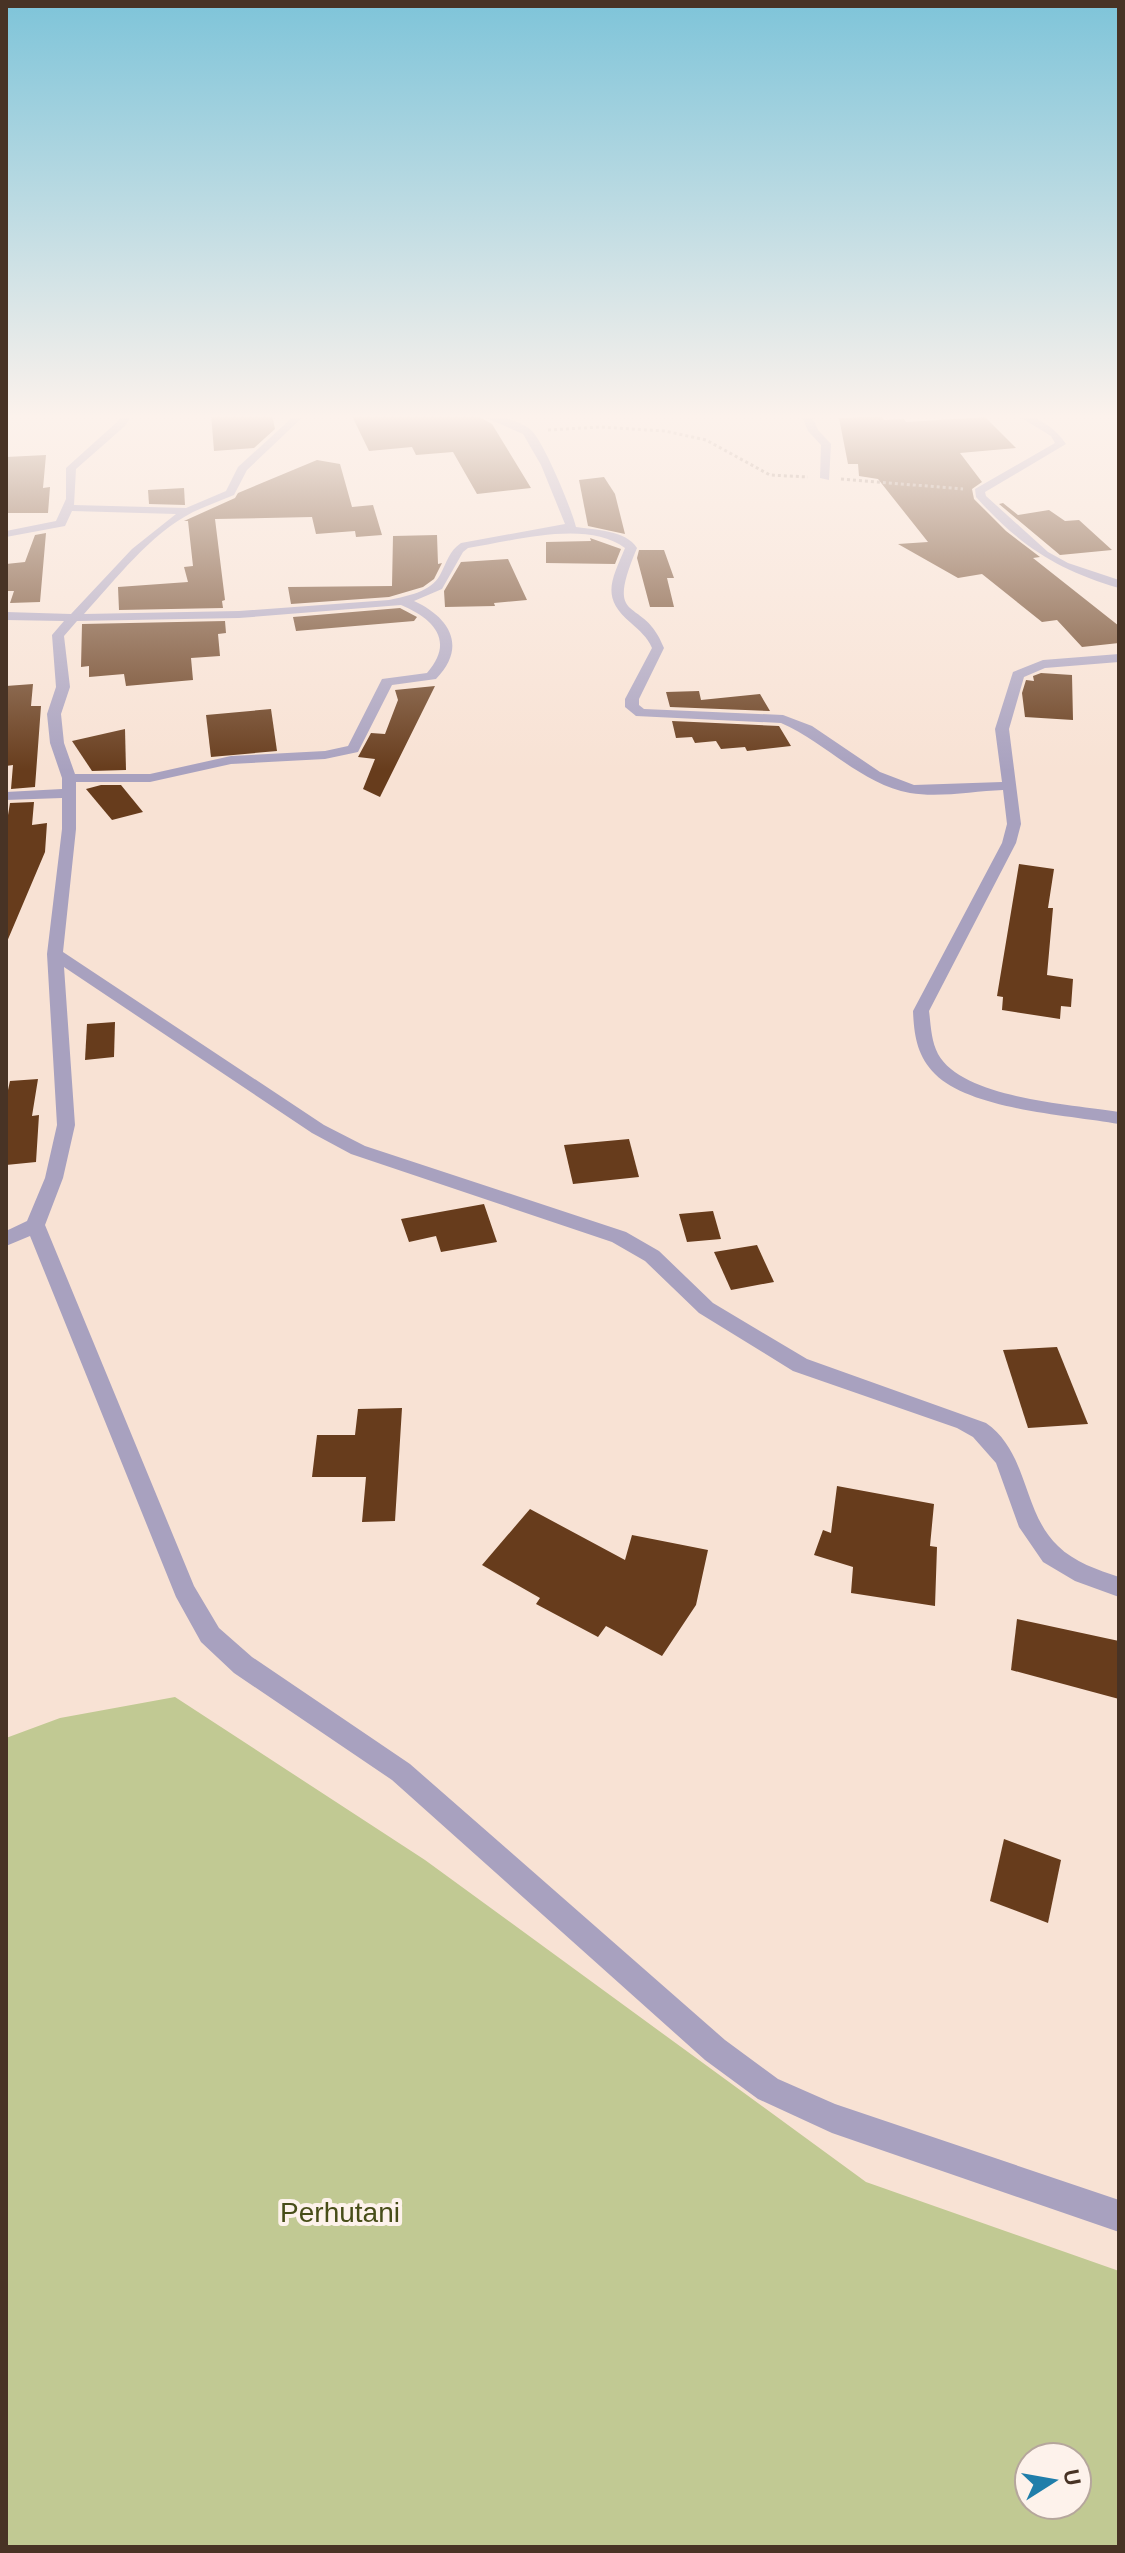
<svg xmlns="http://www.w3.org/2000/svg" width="1125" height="2553" font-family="Helvetica,sans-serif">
<rect width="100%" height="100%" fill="#f8e2d4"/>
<!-- green -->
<path fill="#c1c993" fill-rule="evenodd" d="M175,1697L425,1860L866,2182L1119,2271V2547H6V1738L60,1718ZM1029,2457H1077V2505H1029Z"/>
<!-- building -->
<g fill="#673c1c">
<path d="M211,414H272L275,429L254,448L214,451Z"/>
<path d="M351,414H474L492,424L531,488L477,494L453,452L416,455L412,447L369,451Z"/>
<path d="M881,416L884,420L904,419L906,422L985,417L1016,448L960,453L982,482L972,489L974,499L1006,531L1040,557L1033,558L1119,626V643L1082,647L1057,620L1042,622L982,574L958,578L898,544L928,542L878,479L859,476L858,464H848L839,418Z"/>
<path d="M46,455L43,488L50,487L48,513H6V457Z"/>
<path d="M317,460L340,464L352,507L373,505L382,535L356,537L355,531L316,534L312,517L215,519L225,600L222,601L223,608L119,610L118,587L188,582L184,567L193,566L188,521H184L235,498L238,493Z"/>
<path d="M604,477L615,494L625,534L588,526L579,480Z"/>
<path d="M184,488L185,505L149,504L148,490Z"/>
<path d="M1003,503L1018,515L1049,510L1065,521L1079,520L1112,550L1060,555L999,504Z"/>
<path d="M46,533L40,602L10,603L14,591H6V564L25,562L35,535Z"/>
<path d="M437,535L438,564L442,563L434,579L423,587L389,597L291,604L288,587L392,586L393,536Z"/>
<path d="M590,538L621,549L615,564L546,563V542L591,541Z"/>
<path d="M639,550H664L674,578H667L674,607H650L637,558Z"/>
<path d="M508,559L527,600L494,603L495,606L445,607L444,591L461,562Z"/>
<path d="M400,608L417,617L414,621L296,631L293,617Z"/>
<path d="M225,621L226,633L218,634L220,656L191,658L193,680L126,686L124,674L89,677V666L81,667L82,624Z"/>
<path d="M1041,673L1072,675L1073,720L1025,717L1022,693L1026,680L1034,681L1033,676Z"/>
<path d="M33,684L31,706H41L35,787L11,789L13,765L6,766V686Z"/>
<path d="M435,686L380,797L363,789L375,759L358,757L371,733L385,734L398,700L395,690Z"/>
<path d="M699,691L701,700L760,694L770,711L670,707L666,692Z"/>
<path d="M271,709L277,751L211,757L206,715Z"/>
<path d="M672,721L779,726L791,746L747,751L745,747L721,749L716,741L695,743L692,737L676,738Z"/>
<path d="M125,729L126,770L92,771L72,741Z"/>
<path d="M101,785H121L143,812L112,820L86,789Z"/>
<path d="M34,802L32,825L47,823L45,852L6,944V827L10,803Z"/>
<path d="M1019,864L1054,869L1048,908H1053L1047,975L1073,979L1071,1007L1061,1006L1060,1019L1002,1010L1003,997L997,996Z"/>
<path d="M115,1022L114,1057L85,1060L87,1024Z"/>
<path d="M38,1079L32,1116L39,1115L36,1162L6,1165V1099L10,1081Z"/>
<path d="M629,1139L639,1177L573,1184L564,1145Z"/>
<path d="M484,1204L497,1242L441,1252L436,1236L409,1242L401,1219Z"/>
<path d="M713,1211L721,1239L687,1242L679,1214Z"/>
<path d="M757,1245L774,1282L731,1290L714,1252Z"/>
<path d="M1057,1347L1088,1424L1028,1428L1003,1350Z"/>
<path d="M402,1408L395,1521L362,1522L366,1477H312L317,1435H355L358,1409Z"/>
<path d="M837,1486L934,1504L930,1546L937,1547L935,1606L851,1593L853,1567L814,1555L823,1530L831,1533Z"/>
<path d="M530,1509L625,1560L632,1535L708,1550L696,1605L662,1656L606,1626L598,1637L536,1604L540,1598L482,1565Z"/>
<path d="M1017,1619L1119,1641V1699L1011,1670Z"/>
<path d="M1004,1839L1061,1860L1048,1923L990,1901Z"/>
</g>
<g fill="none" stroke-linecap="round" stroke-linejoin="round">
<!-- path -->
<g stroke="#9e887a" stroke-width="3" stroke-dasharray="3 3" stroke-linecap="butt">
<path d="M548,430L600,427L665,431L706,440L770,475L808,477"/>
<path d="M841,479L963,489"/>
</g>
<!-- street -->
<g fill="#a8a1bf" fill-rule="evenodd">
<path d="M122,414H132L125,426L76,469L74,505L186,508L226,491L238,467L296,414H306L247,470L234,495C220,501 206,506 193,512C150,534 116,579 84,614L239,611L389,600C407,596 431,592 440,575C447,562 449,551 461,543L565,524L541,465L523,434L477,414C491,413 519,420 531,430C544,442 572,510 576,527C595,530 626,530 637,548C603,629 643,593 664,648L639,699V705L644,709L783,715L812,726L880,772L914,785L1002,782L995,729L1013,672L1043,660L1119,654V662L1045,668L1024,677L1009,729L1021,824L1016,843L929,1011C931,1026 931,1040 938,1054C963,1099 1072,1104 1119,1112V1124C1069,1115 971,1110 935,1074C917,1056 914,1035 913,1011L1002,843L1007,824L1003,790C974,791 939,798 910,793C861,784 825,742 781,723L636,716L625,707V699L652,648C647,637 640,631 631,623C600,597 612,580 625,548C587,519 513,541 468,548L463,552L442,589L414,601C449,617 468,646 436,679L392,685L358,752L325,759L231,764L150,782H76V829L63,952L324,1125L365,1146L626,1232L659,1251L713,1303L807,1359L986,1423C1029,1453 1022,1512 1058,1546C1074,1562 1098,1570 1119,1577V1597L1075,1581L1043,1562L1019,1527L996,1463L973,1437L957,1428L793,1371L699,1313L645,1261L612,1242L351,1154L312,1133L64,967L75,1125L63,1178L45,1225L194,1586L219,1628L252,1657L410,1764L725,2040L778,2079L835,2104L1119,2200V2232L832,2133L758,2099L705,2060L392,1780L234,1673L201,1642L176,1597L30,1236L6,1246V1231L27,1221L45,1178L57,1125L47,954L62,829V798L6,800V792L62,789V778L50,743L47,714L56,687L52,635L64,621L6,620V612L71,614L132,549L176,514L72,511L65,526L6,537V531L56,521L66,499V468L117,422ZM401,605C432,618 456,640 427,673L382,679L348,746L325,751L231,756L150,774H75L64,743L61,714L70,687L64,636L77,621L239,618Z"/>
<path d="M801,414H811L818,430L831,444L829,480L820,478L821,445L808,431Z"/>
<path d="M1015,414C1034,413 1056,428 1066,444L985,492L986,496L1048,552L1068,563L1119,580V588C1057,570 1019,545 976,497L975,489L1055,443L1051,436Z"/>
</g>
</g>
<!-- sky -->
<linearGradient id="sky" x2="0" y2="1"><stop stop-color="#7ec4d9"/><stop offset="0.54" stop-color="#fcf2ec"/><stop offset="1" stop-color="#fcf2ec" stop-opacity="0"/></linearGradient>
<rect width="1125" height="771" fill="url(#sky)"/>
<g text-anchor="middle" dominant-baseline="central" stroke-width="8" stroke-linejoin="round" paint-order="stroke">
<!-- near-park labels -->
<g font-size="28" fill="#474d18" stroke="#fdf2eb">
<text x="340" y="2212">Perhutani</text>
</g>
</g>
<!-- border -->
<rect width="1125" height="2553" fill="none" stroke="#483325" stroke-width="16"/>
<!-- north arrow -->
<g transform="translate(1053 2481) rotate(79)"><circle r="38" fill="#fdf2eb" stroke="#b5a69c" stroke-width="2"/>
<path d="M0-6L14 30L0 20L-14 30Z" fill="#207eaa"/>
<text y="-12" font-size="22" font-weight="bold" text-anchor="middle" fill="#483325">U</text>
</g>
</svg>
